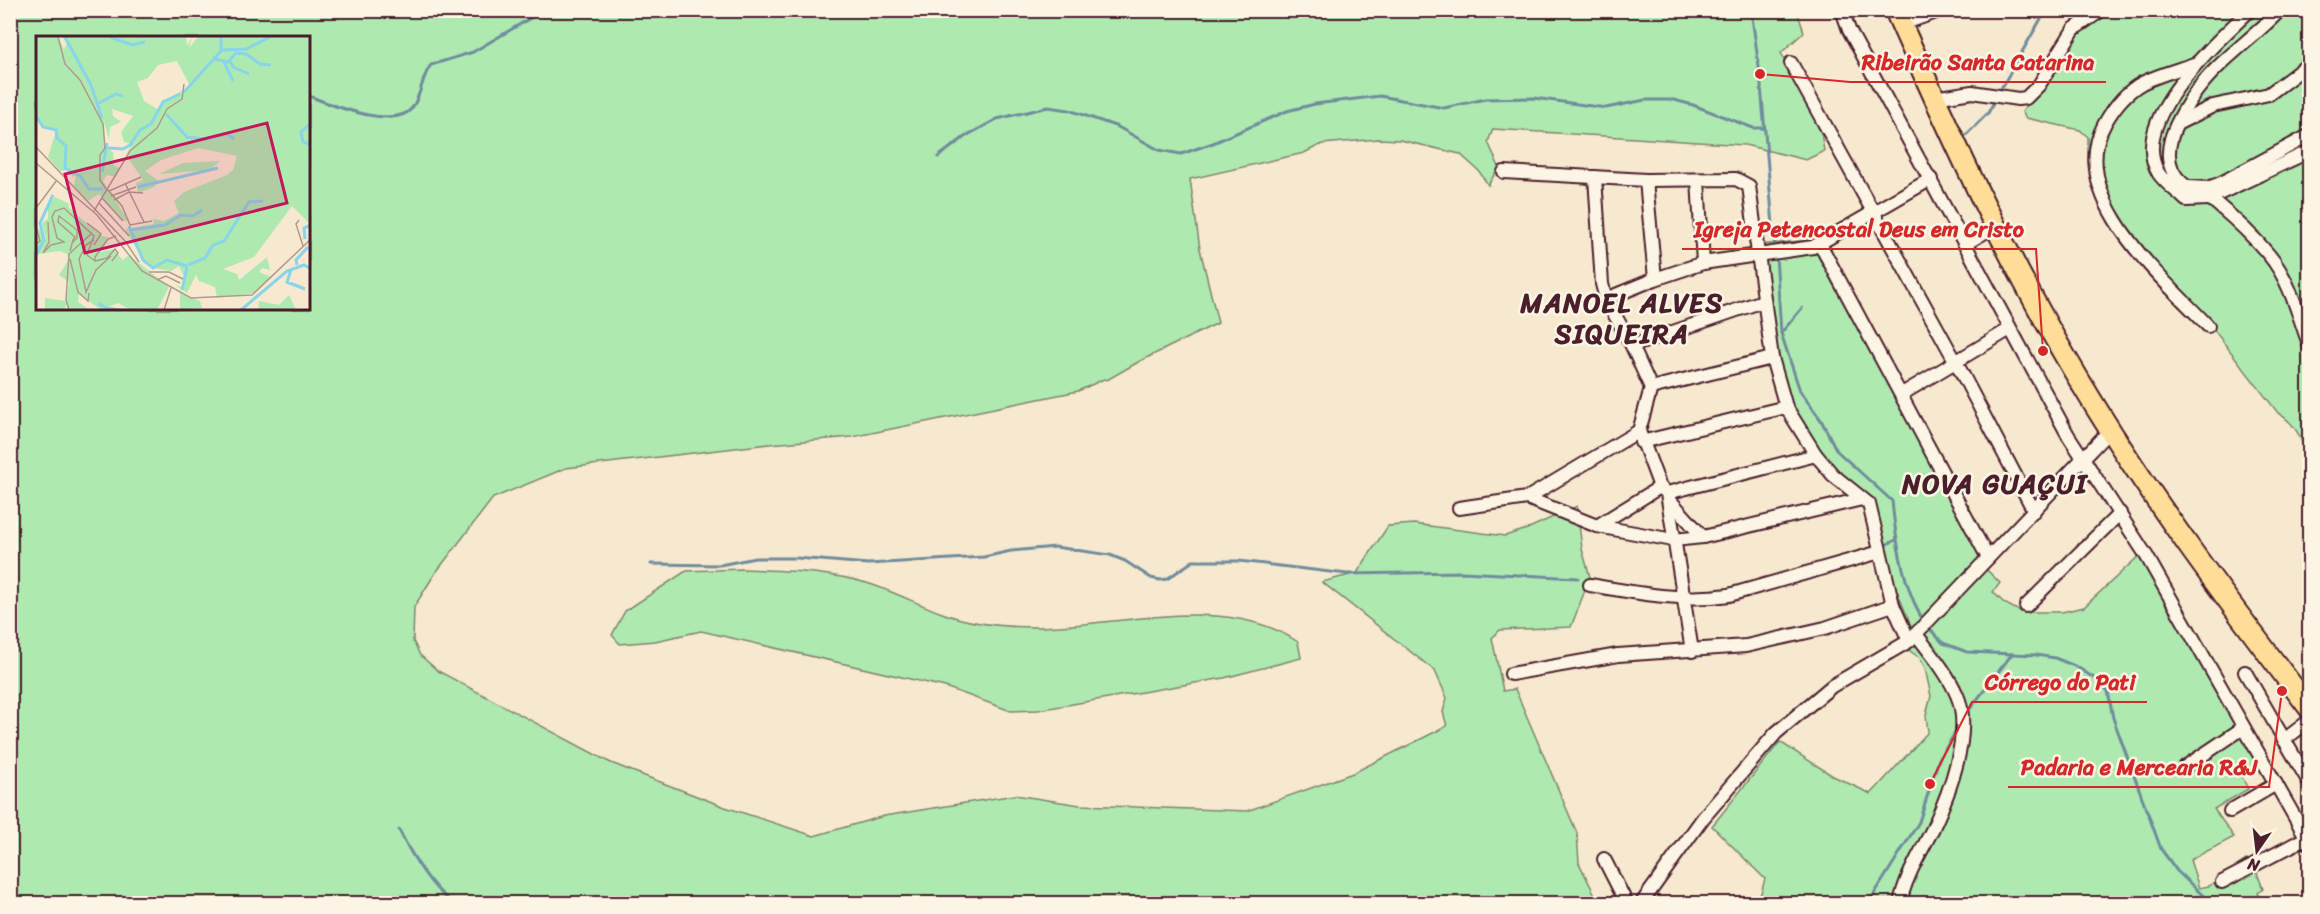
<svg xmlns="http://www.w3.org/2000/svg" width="2320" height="914" font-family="Sriracha,sans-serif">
<rect width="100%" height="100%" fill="#f7e9cf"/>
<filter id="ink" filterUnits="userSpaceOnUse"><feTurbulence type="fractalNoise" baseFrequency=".0167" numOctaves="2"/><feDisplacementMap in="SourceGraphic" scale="12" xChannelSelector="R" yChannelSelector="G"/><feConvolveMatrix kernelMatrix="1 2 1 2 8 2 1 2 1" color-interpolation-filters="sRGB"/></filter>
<g filter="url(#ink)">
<!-- green -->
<g fill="#aeeab0" stroke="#7c846e" stroke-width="1.5" fill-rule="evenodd">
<path d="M11,11H1797L1804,32L1781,53L1819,119L1824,151L1806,160L1745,145L1493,129L1488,142L1499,167L1488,185L1479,171L1460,154L1400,140L1378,139L1322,144L1304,153L1190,179L1200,249L1218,323L1140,361L1107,380L1104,379L1078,391L852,437L769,444L566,468L493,498L434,575L414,607L413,641L420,655L438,671L611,763L725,807L814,836L884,816L1015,795L1080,805L1247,811L1353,773L1447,726L1443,712L1447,698L1435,671L1322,582L1357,573L1388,526L1414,524L1505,536L1527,529L1577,506L1582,549L1590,577L1571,627L1500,630L1492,638L1503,691L1515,689L1577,833L1579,863L1599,903H11ZM38,38H309V309H38Z"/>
<path d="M2112,11H2309V462C2302,441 2298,425 2278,413L2197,308L2141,256L2098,196L2088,163V137L2080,130L2026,118L2022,112C2050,75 2067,31 2112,11Z"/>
<path d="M1809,240L1979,550L1984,567L2000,583L1993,592L2004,603L2021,612H2062L2084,607L2142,553L2257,764L2240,773L2248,789L2214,809L2234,837L2190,860L2199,888L2209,886L2246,860L2255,867L2263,889L2258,893L2262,903H1758L1765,879L1712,826L1775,748L1780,742L1833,776L1871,794L1928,732L1926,715L1931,696L1925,668L1920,658L1901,645L1911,626L1897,591L1893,590L1870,501L1829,464L1787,396L1776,368L1759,245Z"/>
<path d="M744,569C787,571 829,571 870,584C894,592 918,604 942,613C970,624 1005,627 1036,627C1118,627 1224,592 1298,642L1301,658L1224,678L1038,710L1011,711L945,687L701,631L655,641L620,644L612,635L625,611L686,571Z"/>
</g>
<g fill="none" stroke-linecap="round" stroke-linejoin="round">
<!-- stream -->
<g stroke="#6f8c9c" stroke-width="3">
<path d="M1751,10L1760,74L1775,249"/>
<path d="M1999,92L2046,10"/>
<path d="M309,96C331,105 395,130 412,108C422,94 422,75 431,65L473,52L544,10"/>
<path d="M1966,135L1988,113L1996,98"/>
<path d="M938,157L966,136L997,119L1048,107L1069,110L1118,127L1159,150L1181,154L1213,143L1287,111L1315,104L1380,96L1444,108L1485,99L1534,98L1606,108L1645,100H1674L1693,105L1753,128H1765"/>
<path d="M1776,255L1781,333L1800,391L1821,420L1837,451L1892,501C1896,542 1903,585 1923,621"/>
<path d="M1781,333L1802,308"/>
<path d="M1887,544L1896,540"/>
<path d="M651,564L720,565L755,558H797L868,564L984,557L1011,551L1055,547L1110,555L1125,561L1151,578L1160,580L1167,579L1193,561H1239L1347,574L1463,572L1578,578"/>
<path d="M1928,627L1943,643L1967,652L2036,655L2055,658L2077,667L2097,680L2108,691L2113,718L2161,849L2177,871L2212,904"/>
<path d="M1966,714L2012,654"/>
<path d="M399,830C410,852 433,893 456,904"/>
<path d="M1868,904L1919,822L1939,759L1958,728"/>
</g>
<!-- minor casing -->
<g stroke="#4a1f2b" stroke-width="16">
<g id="minor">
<path d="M1842,10L1849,30L2068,435L2146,555L2310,844"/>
<path d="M2250,10C2217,42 2126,121 2159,174C2166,184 2178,192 2186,200L2208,199L2310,151"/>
<path d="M2280,10C2252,40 2216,62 2193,96C2177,120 2154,158 2182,183C2193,192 2207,196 2217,204C2235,219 2254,237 2269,255C2290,280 2299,317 2310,347"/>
<path d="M1902,24L1942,10"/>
<path d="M1791,63L1957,364L2034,511"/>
<path d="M2194,64C2177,70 2158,75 2142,83C2126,92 2114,107 2105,123C2064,196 2164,279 2208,326"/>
<path d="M1934,98L1972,92L2018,99L2026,98L2039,85L2074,29L2102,10"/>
<path d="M2177,124L2213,106L2269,94L2310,63"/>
<path d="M1504,172L1646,180L1736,179L1749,186L1772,358L1786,407L1816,455L1833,475L1869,504L1893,605L1909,641"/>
<path d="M1595,177L1602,284L1606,299L1632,346L1651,388L1639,431L1660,487L1667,493L1692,651"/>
<path d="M1646,180L1655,279"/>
<path d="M1698,180L1703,263"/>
<path d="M2189,187L2208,188L2219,184L2310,135"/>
<path d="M1820,244L1988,558"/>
<path d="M1965,244L1995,226"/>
<path d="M1606,299L1655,279L1703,263L1813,247L1931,179"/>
<path d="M1632,346L1763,301"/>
<path d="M1651,388L1772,358"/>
<path d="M1902,394L2010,329"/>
<path d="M1641,442L1786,407"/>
<path d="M1667,493L1816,455"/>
<path d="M1527,498L1597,526L1673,540L1703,537L1862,499"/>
<path d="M1668,498L1703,537"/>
<path d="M1459,508L1527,498L1639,431"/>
<path d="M1597,526L1660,487"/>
<path d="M1590,585C1637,593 1682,602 1729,595L1880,552"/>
<path d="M2026,606L2120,513"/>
<path d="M2245,672L2310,784"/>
<path d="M1511,674L1618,655L1746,646L1825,628L1893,605"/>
<path d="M2284,740L2310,720"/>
<path d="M2185,767L2243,728"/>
<path d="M2230,811L2276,784"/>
<path d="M1604,859L1627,904"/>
<path d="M2222,882L2306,838"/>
<path d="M1641,904L1703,818L1776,733L1832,686L1909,641L2110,430"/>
<path d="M1900,904C1905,876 1921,853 1933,828C1949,794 1973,731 1957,695C1947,672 1931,654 1916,634"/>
</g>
</g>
<!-- trunk casing -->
<g stroke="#4a1f2b" stroke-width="24">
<path id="trunk" d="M1895,10C1952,138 2009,264 2081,383C2149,497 2230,604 2310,709"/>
</g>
<!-- minor -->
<use href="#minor" stroke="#fcf5e5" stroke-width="12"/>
<!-- trunk -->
<use href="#trunk" stroke="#fedd96" stroke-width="20"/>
</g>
</g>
<g text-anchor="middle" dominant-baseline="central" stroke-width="5" stroke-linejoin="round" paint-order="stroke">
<!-- district labels -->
<g font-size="27" font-weight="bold" letter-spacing="1.5" fill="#4a1f2b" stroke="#fcf5e5">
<text x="1622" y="303">MANOEL ALVES<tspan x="1622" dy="31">SIQUEIRA</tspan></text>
<text x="1995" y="484">NOVA GUAÇUI</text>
</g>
</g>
<!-- overview -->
<g transform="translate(36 36)">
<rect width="274" height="274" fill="#f7e9cf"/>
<path d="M0,1H22L28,13L31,7L26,1H150L151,10L156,1L153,12L162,1H274V188L256,170L218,221L187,233L201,238L203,244L231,221L234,234L226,232L223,236L236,241L218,257L181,262L179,251L163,245L160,239L151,257L139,249L145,251L149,243L143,230L135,235L117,232L107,224L89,193L118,188L117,183L128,185L143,177L138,165L148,156L191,139L197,134L201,120L162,112L125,124L109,135L123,145L118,151L102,157L100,147L107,144L90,119L96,108L88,106L85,96L97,80L76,73L77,80L85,86L74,91L73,103L68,86L69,111L77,116L78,129L84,132L80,141L71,139L67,145L92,184L88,185L63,158L52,165L38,150L40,138L37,141L31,134L24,135L12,121L20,95L6,91L0,79ZM141,25L154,50L130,64L123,74L108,65L101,46L112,42L122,29ZM184,125L174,134L123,138L147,127ZM19,161L34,168L32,170L41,179L66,200L72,201L65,216L77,213L87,224L93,219L133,251L121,274H95L82,267L65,274L43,258L42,266L54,274H33L30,267L29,274H9V262L30,265L33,246L23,239L33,223L31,218L24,215L1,218L0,232L2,192L10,204L6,187L12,183V169ZM144,257L164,265L166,272L144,274ZM253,259L260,274H222L223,265L243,269Z" fill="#aeeab0" fill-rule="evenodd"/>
<path fill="none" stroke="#88d4e8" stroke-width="3" d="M29,1L55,49L66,82M74,1L96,9L109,6M186,14L210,13L234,1M178,23L192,26L200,17L210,18L224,28L235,29M194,25L197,31L213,38M188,26L197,45M148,56L185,15V1M63,67L80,58L87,60M130,78L151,101L169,103L191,98L198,103M0,80L7,91L20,94L21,102L30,110L29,132L44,140L53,153H67M275,87L265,96L267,106L275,109M72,112L87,113L94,109L104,94L115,88L127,66L144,58M66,136L71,107M102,151L182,132M93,190L107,224L117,232L131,224L151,230M95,194L129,189L145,179L157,180L166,174M269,203L268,192L275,189M0,219L8,204L4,187L17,159M152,229L169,222L177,209L188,205L213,166L227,165M261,229L260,224L272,211M255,234L251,246L269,253M146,254L151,231M62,267L70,272L84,274M205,274L251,235L268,229L275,233"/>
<path fill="none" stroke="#b2988d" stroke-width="1.5" d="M22,1L29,28L44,44L67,88L69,112L64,119V144L70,153M0,111L89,205L103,226M0,127L61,179L106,235L155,262L216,259L275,203M89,147L108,186M71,153L86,170L94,189L116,185M73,155L105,141M75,160L100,151M66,162L87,185M78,164L93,156L107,157M63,167L93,200M0,172L21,144M58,175L94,115L121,92L131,73L146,63L148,48M263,184L260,188L267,210M12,186L13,206L7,217L15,209L28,206L21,202L16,181L19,175L28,172L58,200L51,219L59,225M51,187L65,198L58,209M0,191L4,205L0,208M58,204L50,209L43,223L50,256L60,234L75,220M34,215L37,204L39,201L22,186L23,180L41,194V202L36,207M34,223L42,256L52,265L53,257M76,225L82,217L79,213L71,222L59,225V221L72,203L80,200M113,236H133L147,243M121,244L130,240L144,247M33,274L30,264L33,218L56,197M128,274L135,252"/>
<path fill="#c2185b" fill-opacity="0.15" stroke="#c2185b" stroke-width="3" d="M231,87L251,167L49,217L29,138Z"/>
<rect width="274" height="274" fill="none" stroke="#4a1f2b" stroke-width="3"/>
</g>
<!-- callouts -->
<path fill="none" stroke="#d62828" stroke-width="2" d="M1760 74L1850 82H2106M2043 351L2036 249H1682M1930 784L1972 702H2147M2282 691L2269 787H2008"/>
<g fill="#d62828" stroke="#fcf5e5" stroke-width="2">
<circle cx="1760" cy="74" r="6"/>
<circle cx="2043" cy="351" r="6"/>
<circle cx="1930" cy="784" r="6"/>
<circle cx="2282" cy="691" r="6"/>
</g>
<g font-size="22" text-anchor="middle" font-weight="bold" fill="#d62828" stroke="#fcf5e5" stroke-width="5" stroke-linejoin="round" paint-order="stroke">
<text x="1978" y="70">Ribeirão Santa Catarina</text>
<text x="1859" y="237">Igreja Petencostal Deus em Cristo</text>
<text x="2060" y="690">Córrego do Pati</text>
<text x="2139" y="775">Padaria e Mercearia R&amp;J</text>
</g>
<!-- margin -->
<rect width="2320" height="914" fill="none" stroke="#fcf5e5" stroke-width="36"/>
<rect x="18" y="18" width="2284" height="878" fill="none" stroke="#4a1f2b" stroke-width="2" filter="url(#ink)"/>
<!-- north arrow -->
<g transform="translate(2257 851) rotate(194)" stroke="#fcf5e5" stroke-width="4.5" paint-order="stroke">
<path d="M0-4.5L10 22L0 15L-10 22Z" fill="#4a1f2b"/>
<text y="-9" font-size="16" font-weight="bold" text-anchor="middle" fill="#4a1f2b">N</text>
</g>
</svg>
